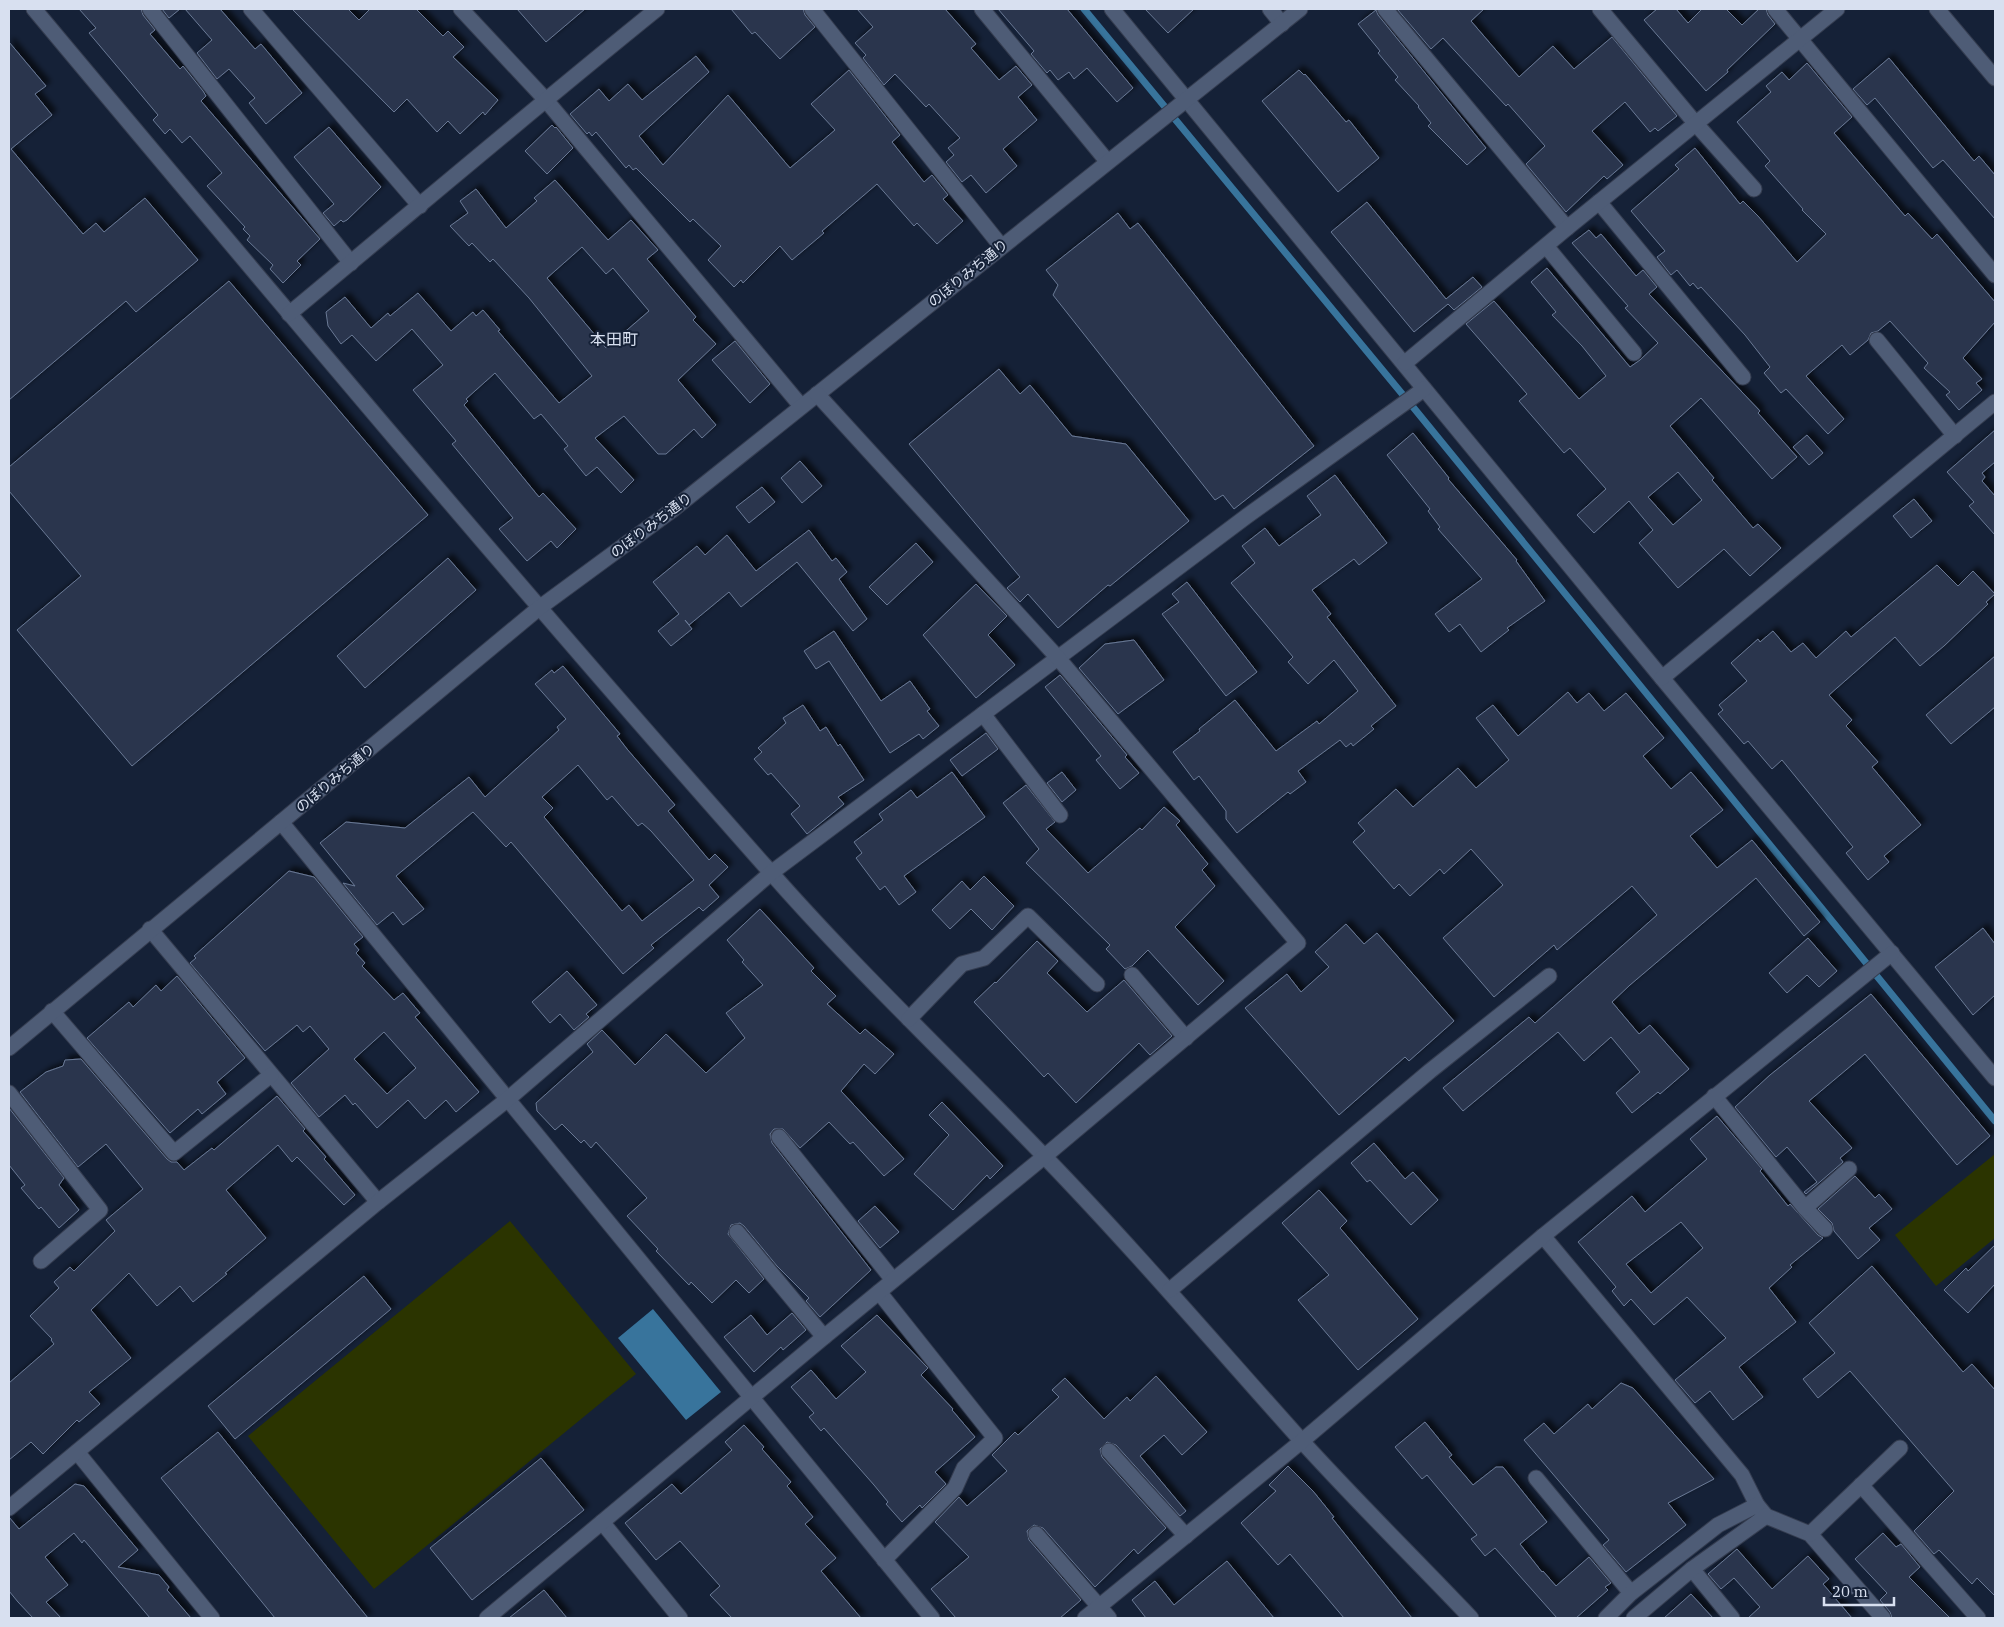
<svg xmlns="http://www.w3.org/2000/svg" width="2004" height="1627" font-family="'IBM Plex Serif','Noto Sans JP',serif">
<defs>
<filter id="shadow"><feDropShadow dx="4.5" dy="-4.5" stdDeviation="2.5" flood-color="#0009"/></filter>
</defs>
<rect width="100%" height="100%" fill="#152137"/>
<!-- green -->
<g fill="#2b3400">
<path d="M1995,1154V1238L1936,1286L1895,1235Z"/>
<path d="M510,1221L636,1374L374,1589L248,1436Z"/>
</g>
<!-- water -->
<path fill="#38749c" d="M653,1309L721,1392L686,1420L618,1338Z"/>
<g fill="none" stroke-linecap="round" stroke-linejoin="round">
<!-- stream -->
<path stroke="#38749c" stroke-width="7" d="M1084,9L1413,407L1995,1121"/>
</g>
<!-- building -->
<g fill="#29364e" stroke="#6a7995" fill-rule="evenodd" filter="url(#shadow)">
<path d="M79,9H141L143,15L155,30L150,34L180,69L183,66L203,91L206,96L201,101L320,239L297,261L301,265L283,283L270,269L273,265L247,240L250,236L243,229L245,227L207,186L222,173L190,136L182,143L170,129L165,134L153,120L158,115L89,33L96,28Z"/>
<path d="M162,9H180L169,18Z"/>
<path d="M185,9H220L255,49L261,44L302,93L266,124L249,103L255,98L229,69L217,79L197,53L212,40Z"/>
<path d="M292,9H348L359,20L370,9H416L443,36L448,31L464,47L453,57L498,100L485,115L483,112L460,134L448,121L437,132L407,99L394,112Z"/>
<path d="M517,9H585L546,42Z"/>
<path d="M731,9H803L805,15L815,27L780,59L755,32L752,34Z"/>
<path d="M857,9H945L976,44L971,48L999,80L1016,66L1032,85L1018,97L1037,120L1003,149L1017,166L986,193L971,175L962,182L946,162L954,155L948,148L960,138L929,104L926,107L895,74L884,85L863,58L866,55L855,43L873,27Z"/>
<path d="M998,9H1067L1133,88L1117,102L1087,68L1074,79L1069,72L1058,80L1050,70L1047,73L1031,54L1034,51Z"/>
<path d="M1145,9H1194L1168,33Z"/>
<path d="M1397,9H1484L1471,21L1519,77L1553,46L1574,69L1612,37L1677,116L1658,131L1655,128L1650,132L1625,102L1592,131L1623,165L1607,179L1604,176L1566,212L1526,164L1545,146L1508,104L1506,106L1443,38L1431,49Z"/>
<path d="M1657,9H1676L1688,23L1702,9H1726L1742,25L1759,9H1766L1768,15L1775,24L1727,70L1728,72L1706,91L1644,20Z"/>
<path d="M1376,10L1378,15L1486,148L1467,165L1428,126L1431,123L1418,107L1419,106L1395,80L1398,77L1378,53L1380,51L1358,24Z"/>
<path d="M9,42L46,86L35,94L52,115L11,149L83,234L96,223L104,232L145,198L198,260L136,312L126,301L9,400Z"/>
<path d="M696,56L709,72L639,136L663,165L728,95L790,168L835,130L811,104L849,70L900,135L892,142L924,182L932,175L948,195L943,199L963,221L937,244L917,223L914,226L877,184L822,231L824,233L792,260L780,246L743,283L741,280L734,287L708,260L721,246L693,219L690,222L636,168L633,170L629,165L626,168L596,132L592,136L589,132L587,134L570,114L599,89L609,101L628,84L642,100Z"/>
<path d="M1889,58L1974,161L1979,156L1995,175V219L1943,160L1933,168L1875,98L1867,105L1853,89Z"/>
<path d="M1807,63L1852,117L1834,133L1905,216L1908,213L1932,239L1937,234L1995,302V322L1963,358L1982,379L1976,383L1982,390L1959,410L1946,395L1950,392L1924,368L1928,363L1890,321L1878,331L1871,333L1868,340L1850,355L1842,345L1806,376L1844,419L1828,434L1786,389L1781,393L1764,373L1770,367L1745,335L1701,287L1698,289L1693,283L1690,286L1677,270L1671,275L1657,257L1665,251L1631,211L1679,169L1675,165L1695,148L1740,204L1743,201L1758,216L1797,262L1826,234L1802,210L1803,209L1765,166L1770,161L1737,122L1771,92L1766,86L1782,72L1789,80Z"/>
<path d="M1299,70L1304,75L1305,74L1346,122L1349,120L1379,158L1338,192L1262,101Z"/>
<path d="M552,125L555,128L556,127L573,148L547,174L525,151Z"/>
<path d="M329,127L381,187L347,220L343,222L341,220L334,226L323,213L334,204L294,157Z"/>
<path d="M555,180L608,240L631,220L658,250L647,259L696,317L693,320L716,344L678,380L716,425L702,438L694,429L666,454H658L624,416L595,438L634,480L621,493L597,467L586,476L564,449L568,446L541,414L534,419L495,373L466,399L468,401L464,405L539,497L543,493L576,529L557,548L551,541L527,561L499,529L513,518L452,444L456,441L413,390L443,365L412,329L376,361L352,335L341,344L328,326L326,312L345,297L371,328L388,313L390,316L418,293L451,331L473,312L476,316L483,310L500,330L498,331L559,403L592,376L529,298L493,259L490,262L472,243L469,246L450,226L468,213L460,201L476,189L506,228L537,201L534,198ZM582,247L606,274L613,268L649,311L606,348L547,278Z"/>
<path d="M1367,202L1446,299L1473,277L1482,287L1454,310L1448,304L1414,332L1331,232Z"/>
<path d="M1118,213L1130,229L1138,223L1314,446L1234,509L1223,495L1215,500L1053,295L1058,285L1046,270Z"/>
<path d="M1589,230L1596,238L1601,234L1636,276L1643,270L1657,287L1649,294L1760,411L1758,413L1797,457L1772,479L1701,398L1670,426L1714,478L1712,480L1753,528L1758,524L1781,548L1750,576L1724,549L1678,588L1639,543L1653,530L1629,501L1594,533L1577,515L1606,489L1570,448L1564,453L1519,401L1527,394L1466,324L1494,301L1579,399L1606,376L1582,346L1552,315L1556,312L1531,282L1547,268L1630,367L1640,360L1658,343L1625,308L1628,306L1572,243ZM1678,472L1702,500L1673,525L1648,497Z"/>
<path d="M229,281L428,515L132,766L17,630L81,576L9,491V467Z"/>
<path d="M735,341L770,384L750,403L712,360Z"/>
<path d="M999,369L1020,394L1030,385L1072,436L1126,444L1189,521L1110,586L1108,585L1058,628L1028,594L1020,602L1007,588L1020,577L909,444Z"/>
<path d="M1995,430V462L1982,473L1985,477L1982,481L1995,496V535L1969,506L1974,502L1947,472Z"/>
<path d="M1413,433L1449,478L1448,479L1517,560L1516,561L1545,601L1507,628L1509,630L1481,652L1460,624L1449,632L1435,614L1482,579L1438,529L1440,527L1428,511L1430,509L1387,455Z"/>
<path d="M1807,435L1823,453L1809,465L1793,447Z"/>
<path d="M800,461L822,486L802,503L781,478Z"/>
<path d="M1335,475L1387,543L1359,565L1354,559L1312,590L1331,614L1327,617L1396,706L1371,726L1374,729L1353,746L1351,743L1346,747L1340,740L1298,771L1306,782L1290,794L1288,792L1237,833L1226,819V811L1199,776L1194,780L1173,752L1200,731L1199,729L1235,700L1276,751L1317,721L1319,724L1358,691L1334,660L1308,684L1288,662L1293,657L1231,583L1255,563L1242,546L1265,528L1279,546L1321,515L1307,496Z"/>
<path d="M762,487L775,502L749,523L736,507Z"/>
<path d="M1914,499L1932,521L1911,538L1893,516Z"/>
<path d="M809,530L832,561L836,558L847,572L839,579L867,619L853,631L797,562L741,607L729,592L689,625L685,620L692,629L671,646L658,631L679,614L653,582L697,546L705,555L727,535L756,571Z"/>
<path d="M916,543L933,562L887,605L869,587Z"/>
<path d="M448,558L476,590L365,688L337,656Z"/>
<path d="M1937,565L1958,586L1973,571L1995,594L1986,602L1988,604L1944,646L1920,666L1895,637L1829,695L1852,720L1846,726L1878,762L1872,767L1921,825L1884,856L1889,862L1868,880L1846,853L1853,847L1782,760L1772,769L1748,741L1744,744L1718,714L1723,710L1719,705L1747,681L1731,663L1758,639L1760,642L1773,631L1791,652L1803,643L1816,658L1846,631L1851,637Z"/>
<path d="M1187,582L1257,672L1226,696L1162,614L1179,602L1172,594Z"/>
<path d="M976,584L1007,616L988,635L1015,665L976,698L923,635Z"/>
<path d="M834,631L881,701L910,681L930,709L927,711L939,726L923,739L919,734L890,753L829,661L816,669L804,651Z"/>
<path d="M1134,640L1164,680L1118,714L1079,668L1105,644Z"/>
<path d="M1995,656V707L1951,744L1926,715Z"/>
<path d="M563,666L620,734L617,736L627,749L675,805L668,811L709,860L715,854L728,867L709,885L719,897L703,911L699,907L651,945L654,948L623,974L511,842L506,847L473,812L396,876L424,909L403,925L393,912L377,925L343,883L355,886L320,843L346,822L405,828L469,777L485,797L559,730L557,727L566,719L535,684L552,670L554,673ZM578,765L607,800L612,796L638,826L642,823L651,831L694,880L642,921L629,905L622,911L544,817L553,808L542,797Z"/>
<path d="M1060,675L1127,755L1125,757L1139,773L1120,789L1096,760L1101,756L1045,687Z"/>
<path d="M1568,692L1577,703L1589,693L1604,711L1626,693L1664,738L1643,756L1671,789L1691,772L1723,810L1690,836L1717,868L1752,840L1820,922L1804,936L1756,878L1630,985L1612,1002L1639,1034L1650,1025L1689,1069L1660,1094L1658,1092L1632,1113L1616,1093L1640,1072L1611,1037L1584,1061L1558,1032L1463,1111L1443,1088L1529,1017L1535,1023L1657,915L1632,886L1557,950L1554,945L1494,997L1443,938L1503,885L1471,849L1444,874L1440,869L1410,896L1399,884L1394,889L1353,842L1365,831L1358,823L1396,789L1413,807L1458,768L1476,788L1509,760L1476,718L1493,705L1518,736Z"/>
<path d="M803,705L820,731L826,727L838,746L840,744L864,780L838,797L844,804L807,834L791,814L800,806L771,773L768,775L754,759L762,752L758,748L786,723L783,718Z"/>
<path d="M986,733L998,749L962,776L950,760Z"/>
<path d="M952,772L985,817L904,876L916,892L899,905L885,886L880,890L856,858L862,853L854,842L883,820L879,814L911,790L917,798Z"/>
<path d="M1062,772L1076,790L1062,802L1047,783Z"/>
<path d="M1026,785L1055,822L1046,829L1088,873L1140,828L1142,830L1164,807L1180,821L1176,825L1208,864L1202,870L1215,886L1175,927L1224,981L1198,1005L1148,950L1132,966L1125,969L1106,949L1110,945L1026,863L1039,849L1003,803Z"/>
<path d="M289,871L314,877L363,937L354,944L359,950L356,953L365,963L362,966L394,1000L403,993L420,1013L415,1017L479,1092L456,1112L446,1100L425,1119L408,1100L377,1128L355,1103L353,1105L345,1095L319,1117L291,1083L329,1049L310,1026L303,1032L297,1025L265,1051L190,963L196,958L194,956ZM384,1032L416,1068L387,1094L354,1059Z"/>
<path d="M984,876L1014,906L992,930L971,909L950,929L932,910L962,881L970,890Z"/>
<path d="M760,909L814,968L811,971L836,996L827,1004L860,1034L865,1029L894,1054L875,1074L864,1064L841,1091L904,1159L884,1176L853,1142L850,1144L829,1122L800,1148L783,1129H774L770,1134L772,1143L871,1270L820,1317L806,1301L809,1298L777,1266L744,1226L740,1223L731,1225L728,1234L764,1279L749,1293L736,1280L712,1303L691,1282L689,1285L656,1251L658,1249L627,1216L647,1198L596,1142L591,1148L584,1140L581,1143L562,1124L555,1130L537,1111L536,1103L593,1052L587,1044L602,1030L635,1065L666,1034L706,1073L745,1038L726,1013L763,985L742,962L744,960L727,940Z"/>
<path d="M1346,924L1364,944L1377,933L1454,1021L1409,1061L1405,1057L1339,1115L1245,1008L1287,974L1301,992L1329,967L1315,952Z"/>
<path d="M1983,928L1995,944V995L1973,1015L1935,967Z"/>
<path d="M1808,938L1837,971L1819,987L1807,975L1787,993L1769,973Z"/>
<path d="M1037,941L1058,961L1047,973L1087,1012L1124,980L1172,1036L1150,1055L1139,1043L1076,1103L1048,1073L1044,1077L974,1002L995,982L996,983Z"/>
<path d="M567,971L597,1005L586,1014L589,1017L574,1030L560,1014L550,1023L532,1002Z"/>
<path d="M177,976L245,1058L217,1082L226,1094L202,1114L198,1109L170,1133L87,1038L129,1002L133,1007L156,985L161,991Z"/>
<path d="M1871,994L1990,1136L1957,1165L1865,1054L1809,1101L1852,1148L1840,1158L1843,1162L1806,1194L1804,1192L1817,1182L1787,1147L1776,1157L1735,1107L1770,1075Z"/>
<path d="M81,1059L167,1159L171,1162H177L184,1170L212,1148L214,1150L277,1096L305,1129L303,1131L326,1157L324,1159L355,1195L344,1205L297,1157L292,1162L278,1145L226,1190L266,1238L225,1273L227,1274L193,1302L180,1286L157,1306L129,1273L91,1310L131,1358L89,1392L100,1404L79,1422L77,1420L43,1454L31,1442L9,1460V1383L54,1344L51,1340L52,1339L30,1316L59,1288L54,1282L70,1267L74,1271L115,1231L106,1220L143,1189L106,1144L78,1167L20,1092L46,1072L63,1066L65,1060Z"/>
<path d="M942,1102L1003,1166L990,1179L987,1175L953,1210L914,1174L949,1135L929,1115Z"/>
<path d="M9,1108L64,1178L59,1185L79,1210L59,1228L41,1207L39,1209L21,1188L25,1185L9,1165Z"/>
<path d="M1717,1116L1762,1169L1760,1171L1788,1206L1790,1204L1818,1235L1823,1238L1790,1265L1792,1267L1769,1288L1796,1322L1739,1367L1763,1397L1733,1420L1710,1391L1695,1403L1675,1380L1726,1338L1687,1297L1654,1325L1631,1299L1624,1306L1612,1291L1616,1287L1578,1242L1632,1196L1645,1212L1707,1159L1690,1139ZM1681,1222L1703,1248L1651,1293L1626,1264Z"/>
<path d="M1374,1143L1405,1179L1413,1172L1438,1200L1411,1225L1370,1180L1367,1182L1351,1163Z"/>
<path d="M1855,1176L1875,1198L1879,1194L1892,1209L1869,1228L1880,1240L1858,1259L1834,1231L1832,1223L1818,1209Z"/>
<path d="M1319,1190L1347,1221L1340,1228L1418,1319L1358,1370L1298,1300L1329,1275L1282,1223Z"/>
<path d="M875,1206L899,1232L880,1248L858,1221Z"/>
<path d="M1995,1245V1284L1968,1313L1944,1290L1966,1268L1968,1271Z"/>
<path d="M1872,1266L1963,1372L1972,1364L1995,1390V1596L1977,1578L1972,1584L1939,1550L1934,1554L1914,1531L1954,1491L1850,1371L1818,1398L1803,1379L1835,1353L1809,1323Z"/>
<path d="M364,1276L391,1309L235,1439L208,1406Z"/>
<path d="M792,1313L806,1330L783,1350L781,1347L754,1372L724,1337L751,1315L767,1335Z"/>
<path d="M877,1315L925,1365L928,1368L921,1375L953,1409L952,1410L975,1437L935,1472L946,1484L922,1508L920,1505L902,1522L886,1504L888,1502L874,1485L824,1428L821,1431L809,1417L814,1413L791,1387L811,1370L836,1399L866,1372L841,1346Z"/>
<path d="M1156,1376L1207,1432L1182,1455L1164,1435L1140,1456L1186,1511L1180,1516L1116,1445L1107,1442L1100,1449L1102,1457L1166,1528L1138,1554L1134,1549L1095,1587L1043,1528L1034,1525L1027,1531L1029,1540L1081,1600L1060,1618H956L931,1589L969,1557L935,1522L959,1497L967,1506L1007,1471L992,1455L1015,1432L1018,1435L1059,1397L1052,1390L1065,1378L1104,1419L1127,1397L1130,1401Z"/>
<path d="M1621,1383L1633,1388L1714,1479L1668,1503L1686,1525L1626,1572L1603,1545L1609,1540L1524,1440L1544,1423L1554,1434L1588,1404L1592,1409Z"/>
<path d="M1425,1422L1452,1455L1449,1457L1473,1485L1496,1467H1503L1547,1522L1520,1544L1542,1572L1543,1571L1556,1586L1589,1557L1611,1583L1605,1587L1608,1590L1576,1618H1557L1495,1548L1485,1556L1471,1539L1477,1535L1427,1475L1422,1479L1395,1447Z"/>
<path d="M744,1425L764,1447L762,1449L791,1482L787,1486L813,1517L805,1524L836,1558L821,1571L861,1618H732L710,1595L720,1586L680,1541L656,1560L625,1523L672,1484L681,1494L732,1450L725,1442Z"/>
<path d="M218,1432L368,1618H275L161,1478Z"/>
<path d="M541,1458L584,1510L472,1600L430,1548Z"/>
<path d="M1288,1466L1313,1491L1334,1517L1332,1518L1412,1618H1344L1290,1554L1278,1565L1241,1523L1276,1491L1269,1485Z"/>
<path d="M75,1484L84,1486L138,1550L118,1567L159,1575L169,1587L167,1590L191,1618H150L84,1540L82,1543L74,1533L45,1557L68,1585L46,1602L61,1618H33L18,1602L9,1591V1517L19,1529Z"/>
<path d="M1883,1533L1896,1547L1901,1544L1920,1567L1909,1577L1950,1618H1892L1890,1612L1880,1600L1887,1593L1855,1559Z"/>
<path d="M1737,1549L1772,1589L1808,1556L1829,1579L1823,1584L1852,1618H1748L1760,1607L1734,1578L1721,1589L1708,1574Z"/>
<path d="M1227,1561L1274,1618H1146L1132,1600L1155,1581L1174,1605Z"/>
<path d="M544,1590L567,1618H509Z"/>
<path d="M1691,1594L1713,1618H1664Z"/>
</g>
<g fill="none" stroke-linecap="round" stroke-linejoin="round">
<!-- minor casing -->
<g stroke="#353d50" stroke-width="17">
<g id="minor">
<path d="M34,9C275,297 517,586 766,867C854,968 952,1060 1044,1156C1132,1247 1214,1343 1299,1438C1354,1499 1414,1558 1471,1618"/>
<path d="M150,9L351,263"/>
<path d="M251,9L420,206"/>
<path d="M461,9L545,99L801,406"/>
<path d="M812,9L1001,246"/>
<path d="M982,9L1107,161"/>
<path d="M1112,9L1662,678L1995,1078"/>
<path d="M1270,9L1282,24"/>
<path d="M1385,9L1567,228"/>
<path d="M1600,9L1696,124L1754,189"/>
<path d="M1775,9L1995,275"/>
<path d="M1937,9L1995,78"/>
<path d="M1599,202L1743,377"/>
<path d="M1546,246L1634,353"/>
<path d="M289,314C412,212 533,109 657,9"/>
<path d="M1877,340L1955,436"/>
<path d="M1405,363L1567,228L1837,9"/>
<path d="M1662,678L1995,402"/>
<path d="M983,714L1060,815"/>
<path d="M281,822L932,1618"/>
<path d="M150,929L378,1202"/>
<path d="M1132,975L1186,1038"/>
<path d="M52,1011L174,1153L271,1075"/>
<path d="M909,1019L962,964L984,958L1028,916L1097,984"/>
<path d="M9,1048L539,608L671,511L1300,9"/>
<path d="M9,1093L100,1210L41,1261"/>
<path d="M1714,1096L1805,1208L1825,1229"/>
<path d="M779,1137L893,1280"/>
<path d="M1805,1208L1849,1169"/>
<path d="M737,1232L824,1337"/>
<path d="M1543,1236L1742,1475L1757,1505L1766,1516L1810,1534L1883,1618"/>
<path d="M1170,1290L1430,1071L1549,976"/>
<path d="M879,1292L995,1438L964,1468L955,1488L884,1560"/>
<path d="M1109,1451L1186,1536"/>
<path d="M77,1452L212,1618"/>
<path d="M1536,1478L1631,1593"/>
<path d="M1861,1485L1978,1618"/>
<path d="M9,1508L378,1202L508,1099L771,873L1247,516L1424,389"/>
<path d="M602,1522L680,1618"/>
<path d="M1036,1534L1109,1618"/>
<path d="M1810,1534L1900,1448"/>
<path d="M1692,1569L1732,1618"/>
<path d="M487,1618L824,1337L1045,1156L1298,943L1058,658L817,394"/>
<path d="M1085,1618L1302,1441L1543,1236L1892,953"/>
<path d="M1606,1618L1631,1593L1718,1525L1757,1505"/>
<path d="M1634,1618L1692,1569L1766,1516"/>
</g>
</g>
<!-- minor -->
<use href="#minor" stroke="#4e5c76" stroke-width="15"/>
</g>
<g text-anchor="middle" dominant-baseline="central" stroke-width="4" stroke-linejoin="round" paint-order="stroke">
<!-- street labels -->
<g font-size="14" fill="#d8e0f0" stroke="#152137">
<text transform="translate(968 273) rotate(-39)">のぼりみち通り</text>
<text transform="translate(651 525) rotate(-37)">のぼりみち通り</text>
<text transform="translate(335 778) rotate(-40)">のぼりみち通り</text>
</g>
<!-- quarter labels -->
<g font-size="16" fill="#d8e0f0" stroke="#152137">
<text x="614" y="339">本田町</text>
</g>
</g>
<!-- border -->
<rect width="2004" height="1627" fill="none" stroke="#d8e0f0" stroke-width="20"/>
<!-- scale -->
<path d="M1824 1597v8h70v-8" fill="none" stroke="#d8e0f0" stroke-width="2.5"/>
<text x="1832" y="1597" font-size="15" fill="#d8e0f0" stroke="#152137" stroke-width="4" paint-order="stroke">20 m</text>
</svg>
